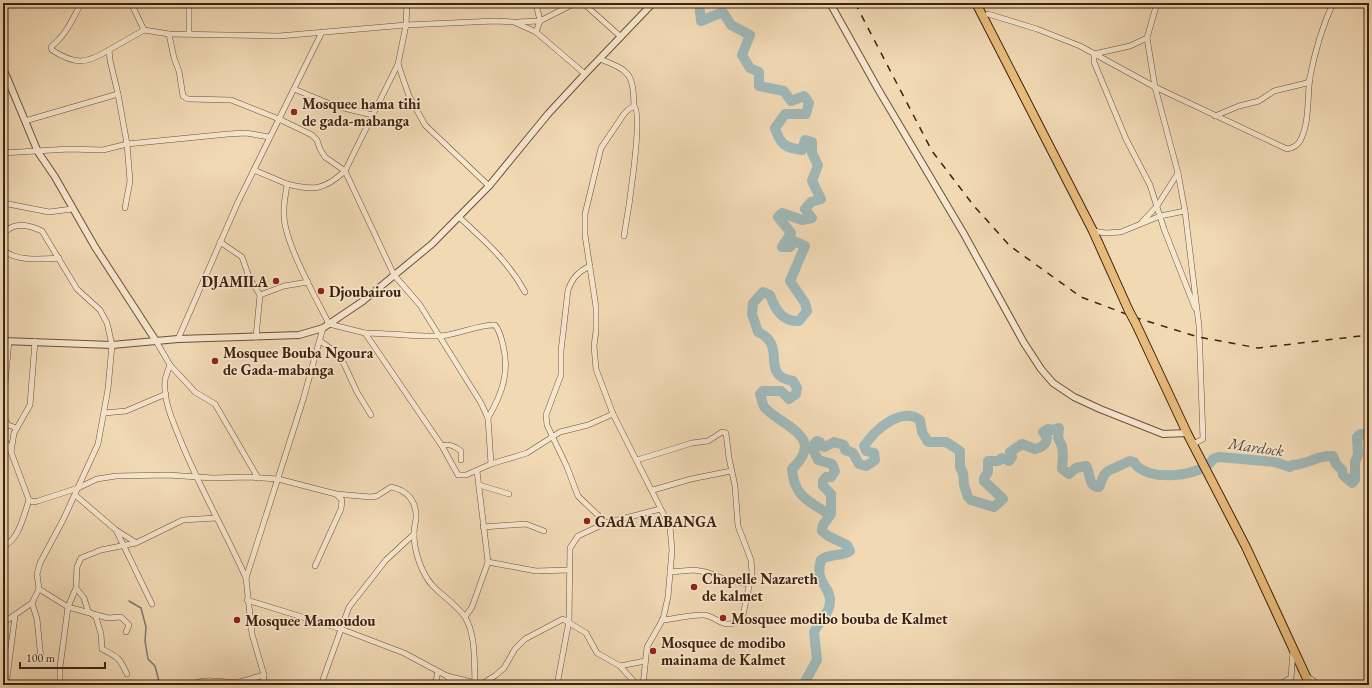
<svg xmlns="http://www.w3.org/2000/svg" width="1372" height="688" font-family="'EB Garamond',serif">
<rect width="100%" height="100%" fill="#f1d9b4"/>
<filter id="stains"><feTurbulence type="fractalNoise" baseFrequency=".005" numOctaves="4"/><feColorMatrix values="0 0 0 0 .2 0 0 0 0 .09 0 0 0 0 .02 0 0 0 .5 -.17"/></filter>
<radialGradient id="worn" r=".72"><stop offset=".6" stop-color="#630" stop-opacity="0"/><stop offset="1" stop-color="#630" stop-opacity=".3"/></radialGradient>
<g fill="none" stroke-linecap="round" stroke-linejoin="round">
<!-- stream -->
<path stroke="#787c74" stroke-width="1.5" d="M129,601L141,608L146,627L145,641L148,659L155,666L160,685"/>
<!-- river -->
<g stroke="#9fb8b8" stroke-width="10">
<path d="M699,3L701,21L723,12L731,25L750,35L742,55L750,68L759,72V86L784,91L791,101L804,96L809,103L806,114H785L775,128C780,144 785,148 802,150L805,140L812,142V153L818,165L812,181L821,199L811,202L805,209L812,218L802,220L782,213L778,217L791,233L782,247H790L794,241L805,246L790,281L805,303L807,311L799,321C782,322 775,309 770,295L763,292L753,303L752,314L758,332C789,346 758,375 793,381L797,388L796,394L789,399L781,391H763L760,394C762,398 762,405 765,408C785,428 826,437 792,469C794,497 809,501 830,515"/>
<path d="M803,685L817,660L814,632C819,621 830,614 830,602C831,585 814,584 821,560C829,553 841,557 850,551L847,545L828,536L822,531L823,525L831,514V494L823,486V481L826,477H831L835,471L832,464L818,460L813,449L814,444L817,441L820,442L821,446L825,447L834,442L844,445L845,450L853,453L859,464L866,466L875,460L874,453L866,451L864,446C875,430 901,406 920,420L922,432L928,442H946L960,451V467L963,473L964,485L968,497L971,500L994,507L1003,499L984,481V478L988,472V461H998L1002,458L1009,461L1012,457L1010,452L1022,444L1035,449C1042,447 1046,445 1047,438L1043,432L1048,429L1053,430L1059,428L1058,438L1062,446L1063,456L1062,469L1069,474L1076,468L1086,466C1091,474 1088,487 1099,487L1104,475L1108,471L1130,461L1134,462C1145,483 1203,477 1213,459L1219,457L1275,462L1290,467L1292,465C1308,465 1315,455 1333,456L1336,464L1342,470L1343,475L1352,483L1355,480V462L1358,455L1357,437L1361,434L1369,435"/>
</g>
<!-- minor casing -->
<g stroke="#6b5038" stroke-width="6">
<g id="minor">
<path d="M81,3C73,19 65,36 51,47L52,50C75,65 86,64 109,50"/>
<path d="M126,3L132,5L144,30"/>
<path d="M189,3V33"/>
<path d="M407,3L406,25L398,64L345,171L394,275L420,305L481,403L488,418L491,464"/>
<path d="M536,3L540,21L536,32"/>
<path d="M583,3L621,37"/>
<path d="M1157,3L1147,38L1155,87L1178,173L1185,211L1199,326L1203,439L1193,444"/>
<path d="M988,14L1037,29L1080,46L1155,87L1287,149C1293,148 1297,146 1300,141C1310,122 1307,98 1310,77C1315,51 1322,27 1333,3"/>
<path d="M517,22L540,21L575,3"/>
<path d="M169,34L174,58L179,71L183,96L188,99L231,100L279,119L312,135L317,140L320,149L325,157L345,171C324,190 314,191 287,184"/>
<path d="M1147,38L1130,46L1094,54V62L1126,139L1150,185L1164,229L1195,308"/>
<path d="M600,59C630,71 633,73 634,106"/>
<path d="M398,64L409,96L425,125L489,186"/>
<path d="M294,89L335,106L373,115"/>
<path d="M118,94L127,144L130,181L125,208"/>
<path d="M1215,116L1239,106L1259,101L1274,91L1307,83L1310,79"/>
<path d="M25,121L118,94L110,60L109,50L144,30L169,34L279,36L406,25L495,21L514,22L536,32L585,74"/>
<path d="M3,153L69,149L103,150L127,144L228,134L246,133L269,137"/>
<path d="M254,170L287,184C286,194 283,205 284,215C284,242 316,298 329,324L365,333"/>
<path d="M3,203L49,212L72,209"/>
<path d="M459,217C485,241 508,261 525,292"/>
<path d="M1142,222L1157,206L1178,173"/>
<path d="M1093,231L1106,233L1121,232L1160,216L1185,211"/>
<path d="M3,235C12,221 29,225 42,231L77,289L100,310L107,323L112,345L108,389L98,444L63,520L40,563L37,574L39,589L68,607L60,667V685"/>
<path d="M624,236C627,219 644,114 634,106L629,109L624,114L601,148L585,214V235L596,307V331L594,346L596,369L613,414L670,527L672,550L668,597L663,619L647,647L643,685"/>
<path d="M220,242L242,257L249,277L260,295"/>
<path d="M3,249C13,262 45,259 59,258"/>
<path d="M590,266C578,272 573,277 568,290L561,351V375L546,415L547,425L567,467L578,496L606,523"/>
<path d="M256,337L260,295L284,286L308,282"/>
<path d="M178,339L238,202L322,32"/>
<path d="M35,341L30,405L14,433L11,452L29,500L33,502L38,501L78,488L97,479L116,476L168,475L213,478L248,477L278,479L336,494L371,497L377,496L391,487C407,490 417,501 416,519C415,524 414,529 414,534C414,551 421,572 432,585C442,596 456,604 465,617C476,635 474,662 475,682"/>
<path d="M156,341L170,365L195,392L215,404L258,478"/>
<path d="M320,341L330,348L344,364L357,392L371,415"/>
<path d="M170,365C168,370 166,375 165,380C163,400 173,422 180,439C199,487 225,531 246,578"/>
<path d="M3,405L9,341"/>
<path d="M3,408L4,417L8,425L17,428"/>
<path d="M104,413L126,411L166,394"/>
<path d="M488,418C502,394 510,372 503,345C501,337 500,331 495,325C480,324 457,335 440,336C415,337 390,333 365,333L442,446L458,475H466L491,464L527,453L560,432L588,425L613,414"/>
<path d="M3,437L11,451"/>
<path d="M442,446C448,443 456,447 461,451V460"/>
<path d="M637,460L692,443L708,441L722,432L726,433L729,458L735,486L738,526L751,560L752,572L743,615L740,621C722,630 717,616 704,615C691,614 676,619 662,620"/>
<path d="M479,485L509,494"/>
<path d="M653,490L691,479L731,471"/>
<path d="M75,495L116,530L135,542"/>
<path d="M483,527L526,524L544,531"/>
<path d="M116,530L152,604"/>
<path d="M3,546C19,541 24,514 29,500"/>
<path d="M488,562L536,571L569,570"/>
<path d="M315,566L341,509L342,500L336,494"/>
<path d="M670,572L694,570L706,572L727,580L749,584"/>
<path d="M76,588L84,598L88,611L96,617L101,634L102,649C119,658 119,657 127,674"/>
<path d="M247,600L341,629L404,653L447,676L484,685"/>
<path d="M32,603L37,619L41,659"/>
<path d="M465,617L472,607L488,562L477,471"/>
<path d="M3,623L32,603L39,589"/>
<path d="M126,632L129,625L121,617L108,618L68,607L76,588L77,567L81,558L101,550L136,543L183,520L216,518"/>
<path d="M620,666L645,661"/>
<path d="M447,676L455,685"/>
<path d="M1308,677L1319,685"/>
<path d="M6,685L15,616"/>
<path d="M190,685C206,677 220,683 237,682C246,681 255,677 264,675"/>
<path d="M263,685L264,675L252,634L246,578L303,400L323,328"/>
<path d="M321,685L349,607L386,560L414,534"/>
<path d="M435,685L438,672"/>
<path d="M480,685L496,675L504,668L515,649L525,639L563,619L586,633L597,653L620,666L637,685"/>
<path d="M557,685L569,621L570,548L578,536L606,523L660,509"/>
<path d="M1278,685L1291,678L1293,651"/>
</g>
</g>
<!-- tertiary casing -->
<g stroke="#6b5038" stroke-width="8">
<g id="tertiary">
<path d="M830,3L878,89L964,234L1024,343L1041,369L1053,383L1074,397L1100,409L1163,434L1187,433"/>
<path d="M3,68L38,152L55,177L95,247L156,341"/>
<path d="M3,341L112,345L178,339L299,335L323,328L363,301L432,244L489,186L548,114L585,74L653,3"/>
</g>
</g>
<!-- primary casing -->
<g stroke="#3e220f" stroke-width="10">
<g id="primary">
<path d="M976,3L1093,231L1129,311"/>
<path d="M1136,324L1187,433L1246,547L1310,685"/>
</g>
</g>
<!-- minor -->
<use href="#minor" stroke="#f6e6ce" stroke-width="5"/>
<!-- tertiary -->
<use href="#tertiary" stroke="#f6e6ce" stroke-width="6"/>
<!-- primary -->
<use href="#primary" stroke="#e8bc7a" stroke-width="8"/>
<!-- rail -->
<path stroke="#3e220f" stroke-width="1.5" stroke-dasharray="7 7" stroke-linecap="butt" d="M855,3L932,151L974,206L1010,246L1081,297L1134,317L1198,337L1258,348L1369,335"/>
<!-- primary-bridge casing -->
<g stroke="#3e220f" stroke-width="10" stroke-linecap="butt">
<path id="primary-bridge" d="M1129,311L1136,324"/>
</g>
<!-- primary-bridge -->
<use href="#primary-bridge" stroke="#e8bc7a" stroke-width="8"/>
</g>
<!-- markers -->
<g fill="#8f2418" stroke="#f6e6ce" stroke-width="1.5">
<circle cx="294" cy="112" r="4"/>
<circle cx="276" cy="281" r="4"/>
<circle cx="321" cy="291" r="4"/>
<circle cx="215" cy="361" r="4"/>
<circle cx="587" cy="521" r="4"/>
<circle cx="694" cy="587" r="4"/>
<circle cx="723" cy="618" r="4"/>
<circle cx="237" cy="620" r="4"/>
<circle cx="653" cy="651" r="4"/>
</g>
<g text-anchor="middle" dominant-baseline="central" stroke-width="3.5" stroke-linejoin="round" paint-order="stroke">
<!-- poi labels -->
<g font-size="15" font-weight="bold" fill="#3e220f" stroke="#f6e6ce" text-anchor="start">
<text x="302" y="103">Mosquee hama tihi<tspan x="302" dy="17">de gada-mabanga</tspan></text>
<text x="268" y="281" text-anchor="end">DJAMILA</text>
<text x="329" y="291">Djoubairou</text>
<text x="223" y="352">Mosquee Bouba Ngoura<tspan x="223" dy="17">de Gada-mabanga</tspan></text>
<text x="595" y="521">GAdA MABANGA</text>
<text x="702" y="578">Chapelle Nazareth<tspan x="702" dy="17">de kalmet</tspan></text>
<text x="731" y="618">Mosquee modibo bouba de Kalmet</text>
<text x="245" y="620">Mosquee Mamoudou</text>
<text x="661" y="642">Mosquee de modibo<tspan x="661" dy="17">mainama de Kalmet</tspan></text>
</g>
<!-- water labels -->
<g font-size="16" font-style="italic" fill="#564839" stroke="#f6e6ce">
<text transform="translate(1256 447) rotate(8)">Mardock</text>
</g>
</g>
<!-- margin -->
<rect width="1372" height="688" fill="none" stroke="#f1d9b4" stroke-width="16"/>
<rect x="4" y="4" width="1364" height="680" fill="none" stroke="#3e220f" stroke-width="2"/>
<rect x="8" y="8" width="1356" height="672" fill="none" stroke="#3e220f"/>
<!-- scale -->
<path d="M20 662v6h85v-6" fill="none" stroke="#3e220f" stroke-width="2"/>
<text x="26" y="662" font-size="12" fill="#3e220f" stroke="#f6e6ce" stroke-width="3" paint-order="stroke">100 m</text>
<rect width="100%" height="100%" filter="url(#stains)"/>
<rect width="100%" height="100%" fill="url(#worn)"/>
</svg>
